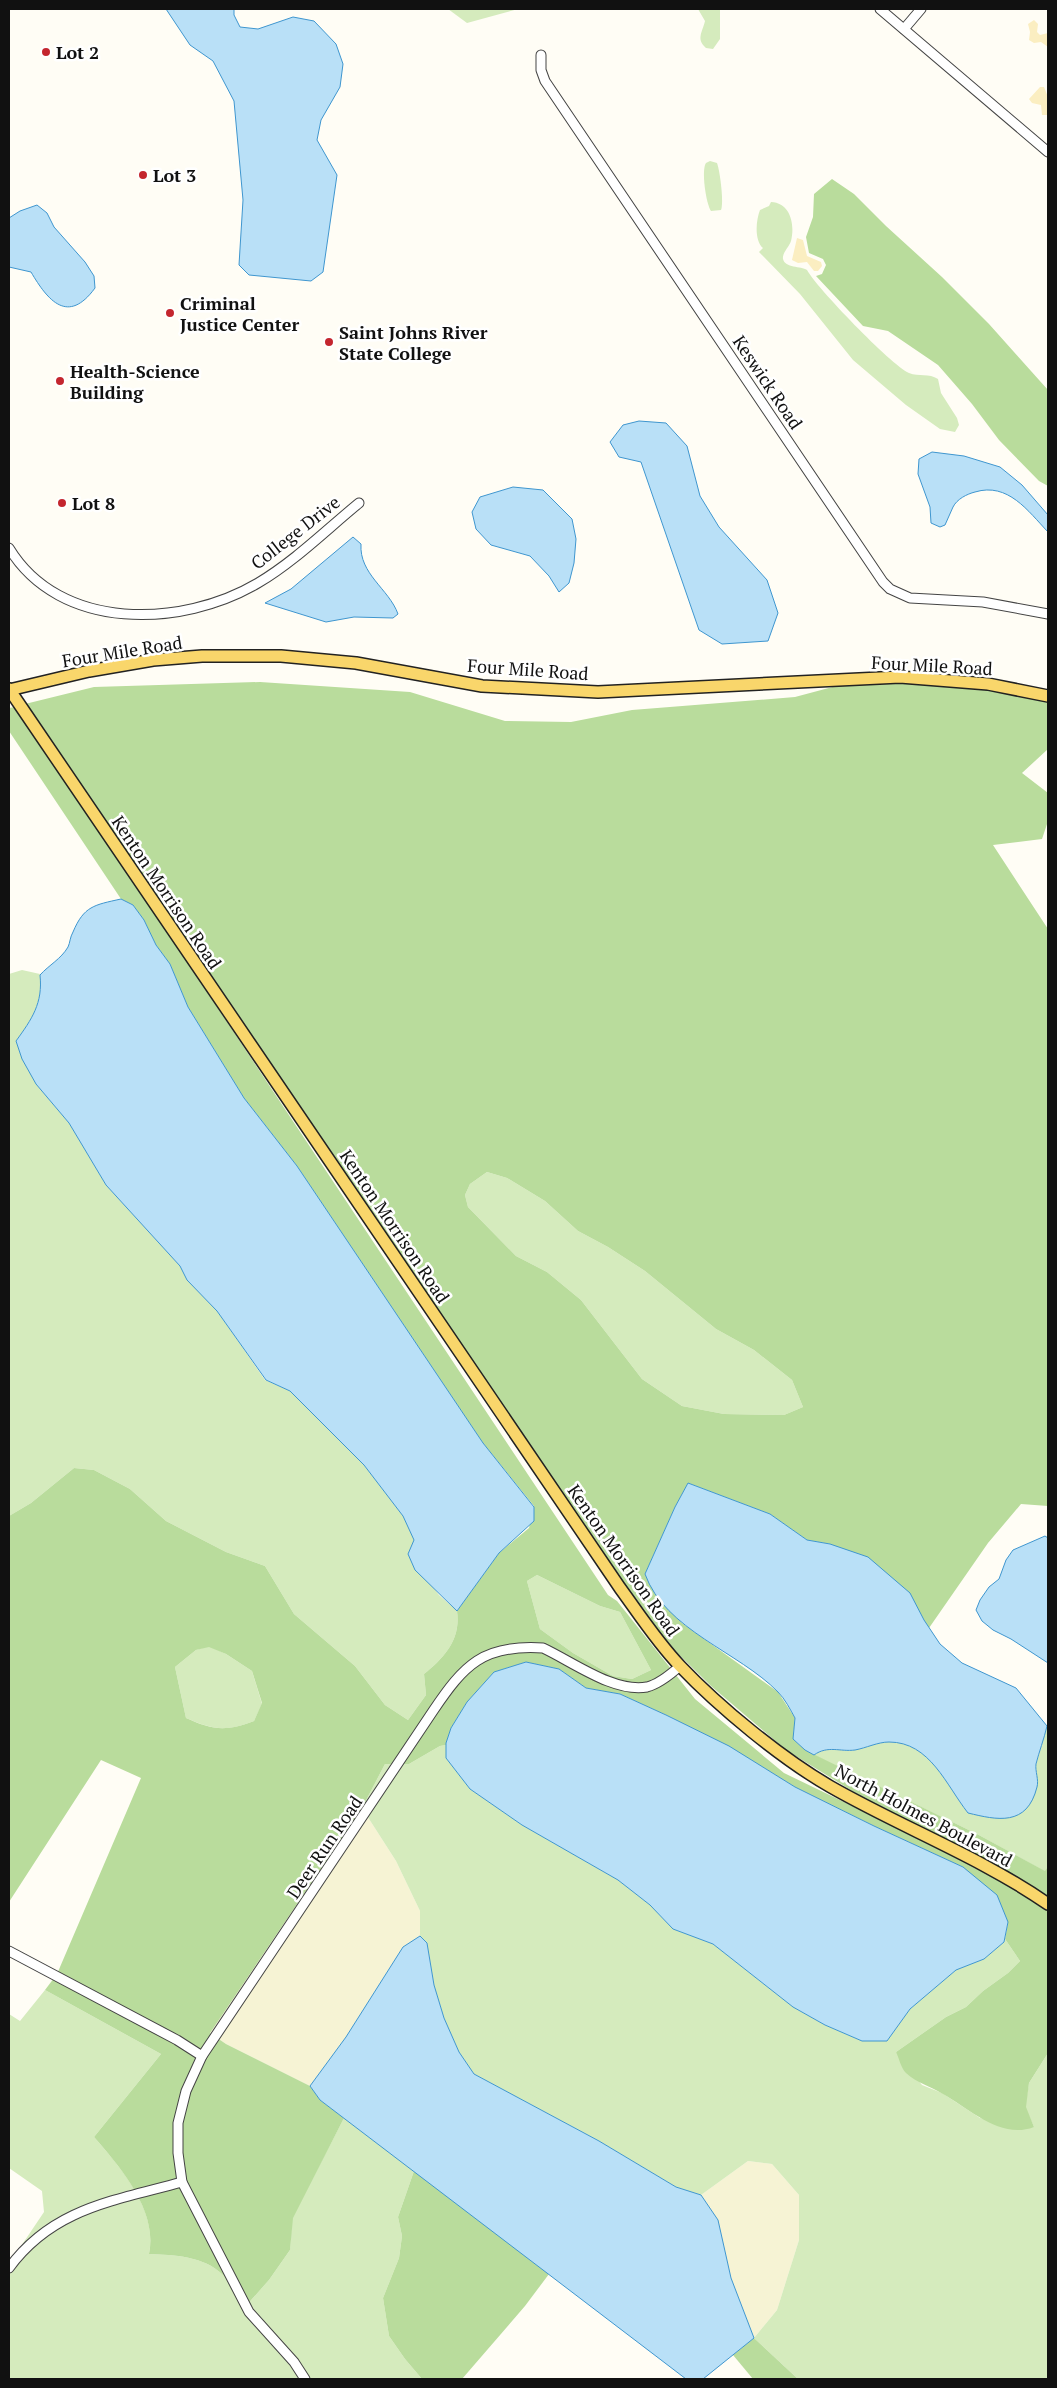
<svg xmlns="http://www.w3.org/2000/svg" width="1057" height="2388" font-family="'PT Serif',serif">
<rect width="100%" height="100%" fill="#fffdf5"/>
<!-- farmland -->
<g fill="#f6f3d4">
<path d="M362,1808L396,1861L420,1911V1936L403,1947L346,2037L310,2086L226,2044L210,2033Z"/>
<path d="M748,2161L772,2164L799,2195V2240L777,2310L754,2338L731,2278L718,2220L701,2195Z"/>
</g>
<!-- green -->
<g fill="#d5ebbd">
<path d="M448,9H518L467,23Z"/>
<path d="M698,9H720V39L713,49L706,48C696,39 702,33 705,21Z"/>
<path d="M710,161L717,163C720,171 724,203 721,210L711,211C706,204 701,170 706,163Z"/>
<path d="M771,202C791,203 795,225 791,241C789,247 782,253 783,259C785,268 801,266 807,270C816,287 891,365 909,373C919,377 929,373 938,379L941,393L957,418L959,425L955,432L940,429L906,405L853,360L800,294L759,252L763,248C754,240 756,220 760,210L769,206Z"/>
<path d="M22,970L40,974C43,1003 32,1019 16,1041L36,1084L69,1123L106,1185L180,1266L188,1280L217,1311L265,1380L290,1391L364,1465L403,1516L415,1540L408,1554L439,1595L457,1611C461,1639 445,1657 424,1674L426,1695L408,1720L385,1705L355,1666L294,1614L265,1566L226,1552L166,1521L130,1489L94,1470L74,1468L31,1503L9,1516V974Z"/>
<path d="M487,1172L507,1178L545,1201L578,1231L608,1247L645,1271L716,1329L754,1350L792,1380L803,1407L784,1415L724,1414L682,1406L642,1379L581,1300L547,1272L516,1256L468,1207L465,1195L470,1184Z"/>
<path d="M537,1575L600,1606L620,1612L651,1670L632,1679L613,1676L573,1653L540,1629L527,1581Z"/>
<path d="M209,1646L226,1654L252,1671L262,1704L254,1721C225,1732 214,1730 186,1718L175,1667L196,1650Z"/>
<path d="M1047,1726L1048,1867L1046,1872L977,1834L814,1755C828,1745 840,1752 855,1750C866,1748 878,1742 889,1742C930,1742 946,1785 968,1813L1037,1787L1036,1765Z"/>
<path d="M446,1745V1758L470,1789L522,1825L618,1880L650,1905L673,1929L713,1944L793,2007L825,2025L862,2041H887L910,2009L956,1970L984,1959L1004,1942L1005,1939L1020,1961L1008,1973L983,1991L966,2007L946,2017L896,2052L922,2085L942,2093L980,2118L1034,2127L1025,2107L1029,2083L1048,2053V2379H798L754,2338L777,2310L799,2240V2195L772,2164L748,2161L701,2195L676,2187L599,2141L474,2074L459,2052L444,2018L434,1985L427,1943L420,1936V1911L396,1861L362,1808L385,1764H409L440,1746Z"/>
<path d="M45,1990L161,2054L94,2137C121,2168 158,2210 149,2254C174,2255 204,2256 223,2275C232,2283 238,2297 245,2307L269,2280L290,2250L292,2218L344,2118L414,2171L398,2217L402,2236L399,2258L383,2298L389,2336L405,2359L422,2379H9V2264L44,2212L42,2191L9,2168V2014L20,2021Z"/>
</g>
<!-- forest -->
<g fill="#b9dc9c" fill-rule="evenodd">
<path d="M832,179L854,194L886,226L942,277L989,324L1048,390V486L1039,481L999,440L972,404L938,365L888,331L863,326L816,276L822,274L826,265L823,259L809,253L806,237L813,217L814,194Z"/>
<path d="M260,682L410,692L505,721L571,722L632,710L795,697L840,685L900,683L988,689L1048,701V749L1022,773L1048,793V821L1042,839L993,845L1048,929V1506L1021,1504L988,1543L929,1628L924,1621L830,1544L807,1540L770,1514L688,1483L675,1507L645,1574L682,1623L778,1692L795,1718L793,1739L805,1750L977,1834L1045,1871L1048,1867V1898L968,1850L883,1810L786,1750L711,1686L663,1639L624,1585L25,704L94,687ZM487,1172L507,1178L545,1201L578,1231L608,1247L645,1271L716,1329L754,1350L792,1380L803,1407L784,1415L724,1414L682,1406L642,1379L581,1300L547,1272L516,1256L468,1207L465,1195L470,1184Z"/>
<path d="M15,707L150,906L608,1595L617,1601L695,1699L784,1773L964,1860L1024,1894L1048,1910V2053L1029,2083L1026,2107L1034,2127C1001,2140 970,2109 943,2094C930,2086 917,2083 906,2073C901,2068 899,2058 896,2052L946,2017L966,2007L983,1991L1008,1973L1020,1961L1005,1939L1008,1922L963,1867L874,1826L795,1787L728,1746L666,1715L620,1694L586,1688L559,1669L526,1662L494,1672L467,1702L451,1728L446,1745L440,1746L409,1764H385L362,1808L210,2033L226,2044L310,2086L320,2100L344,2118L293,2218L290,2250L269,2280L245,2307C238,2297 232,2284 223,2275C204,2256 174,2255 149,2254C158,2211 121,2168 94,2137L161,2054L45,1990L57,1974L141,1778L101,1760L9,1902V1516L31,1503L74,1468L94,1470L130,1489L166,1521L226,1552L265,1566L294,1614L355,1666L385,1705L408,1720L426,1695L424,1674C445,1657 461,1639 457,1611L499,1553L529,1528L534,1506L483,1443L297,1166L244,1098L188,1007L170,964L156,945L144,920L133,905L121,899L9,731V708ZM537,1575L600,1606L620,1612L651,1670L632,1679L613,1676L573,1653L540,1629L527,1581ZM209,1647L226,1654L252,1671L262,1703L254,1721C225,1732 213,1730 186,1718L175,1667L196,1650Z"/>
<path d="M414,2171L549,2274L525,2306L462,2379H422L405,2359L389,2336L383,2298L399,2258L402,2236L398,2217Z"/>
<path d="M754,2338L798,2379H753L733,2355Z"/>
</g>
<!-- sand -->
<g fill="#fbeec1">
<path d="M1034,20L1038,24L1037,32L1040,35L1048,33V47L1041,42L1034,43L1029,40L1030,32L1028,24Z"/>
<path d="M1040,87H1044L1048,97V115H1042L1041,105L1032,103L1029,99Z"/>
<path d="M797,238L803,240L807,256L821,262L822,266L818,271H814L807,262L798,263L792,260Z"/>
</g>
<!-- water -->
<g fill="#b9e0f7" stroke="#3f96cf">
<path d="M166,9H234V15L240,27L258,29L293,17L314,21L336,44L343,64L340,87L321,120L317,140L337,175L323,272L311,281L249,275L239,265L243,200L234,101L213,61L190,45Z"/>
<path d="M37,205L47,213L54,227L85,262L94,276L95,288C68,325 48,301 31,272L9,267V218L20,211Z"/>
<path d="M639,421L666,423L687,446L700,496L719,527L767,580L778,613L768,641L722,644L699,630L641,462L619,457L610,442L623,425Z"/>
<path d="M932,452L964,456L1000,467L1022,485L1048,515V532C1028,511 1008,482 975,492C967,494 957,499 953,507C950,513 948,519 945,525L940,527L931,523L930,507L918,474L919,459Z"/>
<path d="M513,487L543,490L572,519L576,539L574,563L569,583L559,592L549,576L530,556L491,545L476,529L472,512L480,497Z"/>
<path d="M353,537L361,544C359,574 389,589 398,614L393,618L354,617L326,622L265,603L291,589Z"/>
<path d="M121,899L133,905L144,920L156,945L170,964L188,1007L244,1098L297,1166L483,1443L534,1507V1521L499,1553L457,1611L415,1570L408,1554L414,1540L403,1516L364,1465L290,1391L266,1380L217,1311L187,1280L180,1266L106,1185L69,1123L36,1084L22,1059L16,1041C32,1019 43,1003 40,975C49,965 61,959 68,947C70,943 70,937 73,932C84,906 94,905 121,899Z"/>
<path d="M688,1483L770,1514L807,1540L830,1544L868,1557L910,1593L924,1620L940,1644L962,1663L1016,1688L1047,1726C1044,1739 1039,1752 1036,1764C1035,1771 1039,1780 1037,1787C1027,1827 997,1820 968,1813C946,1785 930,1742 889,1742C878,1742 866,1748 855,1750C840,1752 828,1745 814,1755L805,1750L793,1739L795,1718C790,1709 785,1699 778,1692C739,1652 665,1630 645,1574L675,1507Z"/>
<path d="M1045,1536L1048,1538V1663L1011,1639L993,1630L982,1621L976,1610L980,1600L989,1587L999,1579L1006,1560L1013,1550Z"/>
<path d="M526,1662L559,1669L586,1688L620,1694L666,1715L729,1746L795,1787L874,1826L963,1867L997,1895L1008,1922L1004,1942L984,1959L956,1970L910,2009L887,2041H862L825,2025L793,2007L713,1944L673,1929L650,1905L618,1880L522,1825L470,1789L446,1758V1743L451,1728L467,1702L494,1672Z"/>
<path d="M420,1936L427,1943L434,1985L444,2018L459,2052L474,2074L599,2141L676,2187L701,2195L718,2220L731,2278L754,2338L703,2379H686L320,2100L310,2086L346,2037L403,1947Z"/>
</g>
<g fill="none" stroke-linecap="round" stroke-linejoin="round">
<!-- minor casing -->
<g stroke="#444" stroke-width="11">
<g id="minor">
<path d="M880,9L1048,152"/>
<path d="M904,29L921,9"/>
<path d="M541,55V70L545,81L883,582L890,589L910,598L983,602L1048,614"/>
<path d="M9,548C60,632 182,628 258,583C295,561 326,530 359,503"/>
<path d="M9,1951L177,2040L202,2056L433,1711C464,1665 483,1644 543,1648C573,1662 614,1693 647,1687C659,1684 671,1674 680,1666"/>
<path d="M202,2056L186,2091L178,2123V2153L182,2182L249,2312L294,2362L305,2379"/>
<path d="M9,2268C53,2208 114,2201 182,2182"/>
</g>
</g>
<!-- major casing -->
<g stroke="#222" stroke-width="14">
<g id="major">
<path d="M9,689L620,1588C639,1614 657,1642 680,1666C719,1707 782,1759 831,1787C903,1828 980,1857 1048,1904"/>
<path d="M9,690L89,671L153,660L202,656H281L356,663L482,686L598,692L900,677L988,684L1048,696"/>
</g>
</g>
<!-- minor -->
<use href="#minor" stroke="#fff" stroke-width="9"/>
<!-- major -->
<use href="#major" stroke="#f9d66b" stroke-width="11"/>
</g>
<!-- markers -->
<g fill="#c4262e" stroke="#fff" stroke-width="2">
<circle cx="46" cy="52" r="5"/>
<circle cx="143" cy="175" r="5"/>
<circle cx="170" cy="313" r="5"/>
<circle cx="329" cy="342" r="5"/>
<circle cx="60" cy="381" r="5"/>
<circle cx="62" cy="503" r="5"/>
</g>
<g text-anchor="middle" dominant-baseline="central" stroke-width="5" stroke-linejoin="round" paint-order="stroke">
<!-- poi labels -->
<g font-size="18" font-weight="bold" fill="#111" stroke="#fff" text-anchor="start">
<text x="56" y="52">Lot 2</text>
<text x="153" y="175">Lot 3</text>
<text x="180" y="303">Criminal<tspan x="180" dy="21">Justice Center</tspan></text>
<text x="339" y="332">Saint Johns River<tspan x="339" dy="21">State College</tspan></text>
<text x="70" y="371">Health-Science<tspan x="70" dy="21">Building</tspan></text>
<text x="72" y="503">Lot 8</text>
</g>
<!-- street labels -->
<g font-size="18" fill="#111" stroke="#fff">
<text transform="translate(768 382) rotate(56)">Keswick Road</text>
<text transform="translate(295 532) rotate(-38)">College Drive</text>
<text transform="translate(122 651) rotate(-9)">Four Mile Road</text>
<text transform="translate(932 665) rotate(3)">Four Mile Road</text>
<text transform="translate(528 669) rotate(4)">Four Mile Road</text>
<text transform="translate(167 892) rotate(56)">Kenton Morrison Road</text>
<text transform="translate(395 1226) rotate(56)">Kenton Morrison Road</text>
<text transform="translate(624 1560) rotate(55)">Kenton Morrison Road</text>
<text transform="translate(924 1815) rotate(28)">North Holmes Boulevard</text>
<text transform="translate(324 1847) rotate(-56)">Deer Run Road</text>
</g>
</g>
<!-- border -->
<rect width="1057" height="2388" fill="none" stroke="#111111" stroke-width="20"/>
</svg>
